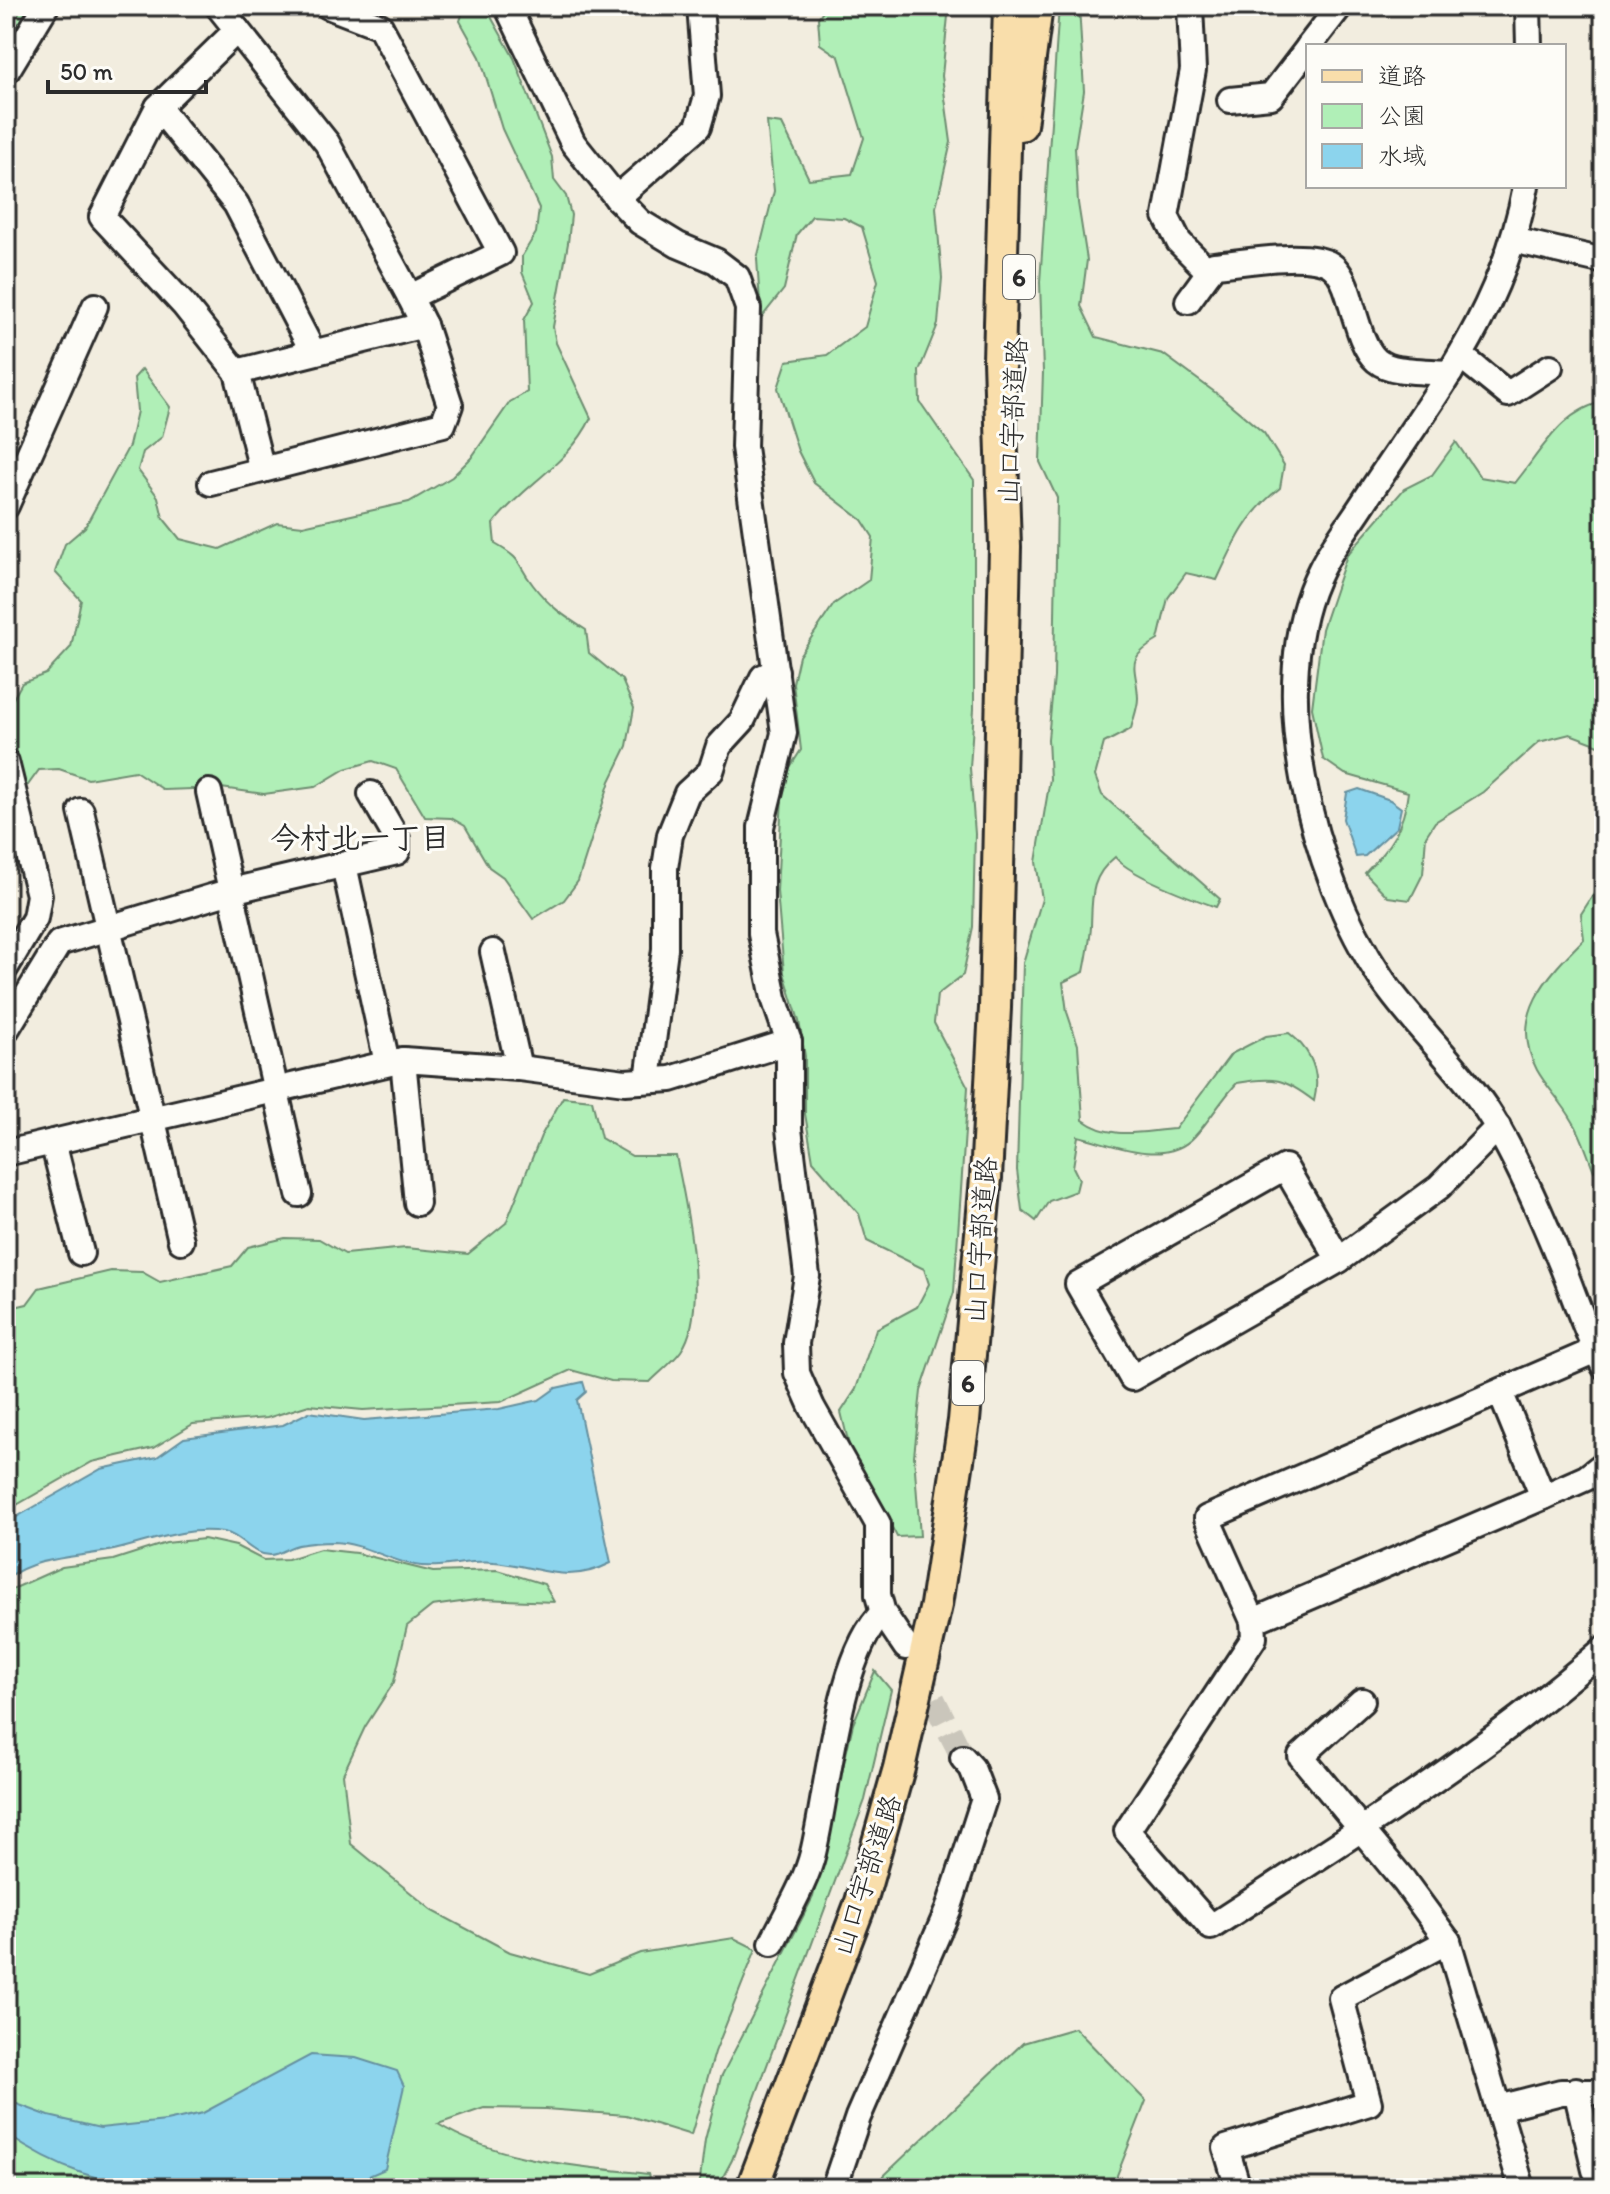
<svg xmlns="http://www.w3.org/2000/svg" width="1610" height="2194" font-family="Itim,'Klee One',sans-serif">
<rect width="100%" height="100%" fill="#f2eddf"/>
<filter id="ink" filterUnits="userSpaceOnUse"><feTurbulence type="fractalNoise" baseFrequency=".0125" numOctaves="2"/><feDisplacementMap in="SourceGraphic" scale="16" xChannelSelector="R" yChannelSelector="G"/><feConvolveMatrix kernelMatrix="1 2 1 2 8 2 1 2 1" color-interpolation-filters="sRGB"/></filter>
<g filter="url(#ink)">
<!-- green -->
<g fill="#b0efb7" stroke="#6e8d71" stroke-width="2">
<path d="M6,6H32L6,55Z"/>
<path d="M465,6H485L514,58L552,157L554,180L566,196L571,215L568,243L553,327L556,343L591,418C570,463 523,485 493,524L495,544C525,561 515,562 533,585C548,605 565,617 586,630L589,653L622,680L634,708L627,746L610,781L578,881L564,900L533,919L503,877L489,867L465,826L451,818L425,817L396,769L373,761L345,769L315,787L264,794L221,788L164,790L135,771L88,779L59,769L39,770L28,785L21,786L6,749V711L22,683L46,674L71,647L81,600L55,572L65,544L85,527L129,446L137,411L134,378L142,369L170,407L162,437L143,452L138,470L158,497L163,518L180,539L220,549L277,523L303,526L409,502L452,477L471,458L510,402L527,392L524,320L534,302L522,272V256L536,233L539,208L502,129L480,57L460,21Z"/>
<path d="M826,6H949L942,76L951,142L936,207L942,278L938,324L919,371L920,402L974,480V709L970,768L975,834L973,927L963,975L937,995L934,1023L968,1087L954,1292L921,1391L914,1456L920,1536L897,1537L849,1445L841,1412L856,1389L876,1329L917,1307L929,1284L924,1269L867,1241L859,1214L813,1161L805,1114V1056L799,1021L784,973L777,891L783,778L801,750L793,683L799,656L834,604L869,580L873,537L862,520L814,483L798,451L778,388L787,361L827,355L865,327L878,281L862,227L844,218L812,216L797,234L784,289L761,318L757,259L774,191L767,122L782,124L809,179L852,174L864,138L839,57L820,44L818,18Z"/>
<path d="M1059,6H1079L1084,91L1075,147L1078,203L1087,260L1081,306L1096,337L1163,354L1220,396L1264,433L1284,465L1280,488C1247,513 1234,543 1217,580L1186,573L1168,598L1158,640C1123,660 1137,666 1138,698C1138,708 1133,719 1131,729L1104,743L1095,776L1102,795L1220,899L1216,907C1191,898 1130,876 1115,857C1090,877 1092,897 1091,927C1090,942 1087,957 1084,972L1063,982L1067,1012L1078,1045L1083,1120C1112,1141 1142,1131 1175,1129L1231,1054L1266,1036L1289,1033C1312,1051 1321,1073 1314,1101C1284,1078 1274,1076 1237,1083C1221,1100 1210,1120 1195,1136C1165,1169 1113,1144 1078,1136L1073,1167L1079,1179L1076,1191L1049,1201L1036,1221L1022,1210L1017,1170L1023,963L1042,899L1036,862L1050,779L1048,739L1054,677L1057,498L1040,462L1043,372L1040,282Z"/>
<path d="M1604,402V747L1570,734L1539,742L1483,792L1435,822L1426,836L1423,874L1410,900L1388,897L1365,873C1390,847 1404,828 1408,792L1345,774L1323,759L1312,708L1322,629L1347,555L1404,489L1432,475L1456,442L1480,477L1515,483C1540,453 1562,409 1604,402Z"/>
<path d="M1604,878V1163L1594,1171C1587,1154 1582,1135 1572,1120C1562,1102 1547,1088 1537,1070C1508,1016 1547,976 1584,939L1581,914Z"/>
<path d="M563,1097L592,1100L601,1138L632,1156H676C686,1203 710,1310 681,1351C673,1362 660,1372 650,1382L611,1381L571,1370L501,1402L363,1410L309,1405L267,1418L193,1424L153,1448L92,1462L6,1511V1309L27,1304L39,1288L111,1271L142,1272L160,1282L232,1266L248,1247L285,1238L319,1239L345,1254L406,1248L468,1254L506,1223L541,1136Z"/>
<path d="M204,1539L236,1546L263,1560L288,1559L320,1549L356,1553L433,1572L498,1570L544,1584L554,1602L483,1599L432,1606L407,1626L394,1682L365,1727L343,1774L351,1844L433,1911L510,1952L589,1974L640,1953L734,1938L756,1949L715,2052L691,2135L626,2115L545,2109L484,2108L438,2124C500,2162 577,2166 648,2174L652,2188H6V1592L62,1567L113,1560L166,1543Z"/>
<path d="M875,1671L891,1690L865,1800L732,2160L717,2188H699L705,2140L721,2077L813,1897L853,1724Z"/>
<path d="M1075,2028L1146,2101L1112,2188H871L1023,2043Z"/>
</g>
<!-- water -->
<g fill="#8cd4ed" stroke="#65909f" stroke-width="2">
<path d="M1359,789L1390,800L1401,808L1397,827L1365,856L1356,857L1343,819L1347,793Z"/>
<path d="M583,1382L586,1392L577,1400L611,1563C566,1586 539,1566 494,1562C468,1559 440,1570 415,1565C387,1560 363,1543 334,1542C323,1542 309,1543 298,1545C288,1547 279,1555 270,1555C249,1554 242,1535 223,1532C186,1527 157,1539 122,1548C85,1558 38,1554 6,1579V1523L101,1469L157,1457L184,1438L283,1425L309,1412L364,1420L499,1409L539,1400L556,1388Z"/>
<path d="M311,2055L356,2058L397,2071L404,2086L385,2169L362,2179L295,2186L269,2180L204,2188L164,2179C113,2194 48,2163 6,2134V2100L49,2116L100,2128L166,2121L203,2113Z"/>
</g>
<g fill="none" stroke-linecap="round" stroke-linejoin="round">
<!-- minor-tunnel -->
<path stroke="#cac6bb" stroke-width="24" stroke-dasharray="24 12" stroke-linecap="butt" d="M917,1667L963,1758"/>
<!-- minor casing -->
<g stroke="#2b2b2b" stroke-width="30">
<g id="minor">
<path d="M328,6L380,26L501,253L410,297"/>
<path d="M507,6L573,143L617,198L640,222L678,245L716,261L737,277L748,308L744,447L784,733L761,827V934L774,998L789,1042V1129L807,1276L796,1343L797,1373L812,1407L878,1524V1595L883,1613L906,1647"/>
<path d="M1190,6L1193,70L1166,216L1179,242L1209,272"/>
<path d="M1528,6L1529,46"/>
<path d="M237,30L158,107L102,217L184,305L237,372L262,470"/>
<path d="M1309,46L1340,6"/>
<path d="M6,72L46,6"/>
<path d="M1230,100L1271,96L1308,48"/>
<path d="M158,107L236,204L313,352"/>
<path d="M1526,186C1501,317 1434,394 1364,502C1350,524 1333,545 1321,569C1262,684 1312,876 1381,978C1417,1031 1468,1073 1499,1130C1524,1174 1544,1221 1563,1268C1576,1301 1587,1335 1604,1366"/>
<path d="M617,198L698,127L707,96L700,6"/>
<path d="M1513,240L1604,261"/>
<path d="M1188,301L1214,265C1242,263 1307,250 1331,265C1340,271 1346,286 1349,296C1371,373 1372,369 1450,373"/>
<path d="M1461,356L1508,394L1550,367"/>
<path d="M237,372L424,325"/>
<path d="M211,483L443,424L450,405L424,325L410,297L327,143L218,6"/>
<path d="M6,506L95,306"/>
<path d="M6,762L39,895L35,918L6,967"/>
<path d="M209,792L299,1194"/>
<path d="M81,811L181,1241"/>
<path d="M344,865L387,1063"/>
<path d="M493,952L519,1068"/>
<path d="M6,1030L59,943L231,891L397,852V839L371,794"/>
<path d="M403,1060L417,1203"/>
<path d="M648,1080L665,949V868L670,835L687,793L711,771L719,746L742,721L763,677L776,671"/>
<path d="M53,1142L81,1253"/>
<path d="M6,1153L403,1060L519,1068L625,1082L671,1079L789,1042"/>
<path d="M1285,1167L1339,1260L1132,1378L1078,1284Z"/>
<path d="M1339,1260L1439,1187L1498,1127"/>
<path d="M1596,1350L1207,1518L1253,1621L1254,1638L1127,1831L1211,1927C1346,1839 1483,1755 1604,1649"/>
<path d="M1501,1394L1543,1497"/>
<path d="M1253,1621L1543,1497L1586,1478L1604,1464"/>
<path d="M1362,1701L1301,1756L1404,1881L1448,1941L1522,2188"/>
<path d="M772,1943C786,1914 805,1885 813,1853C828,1793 838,1653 883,1613"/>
<path d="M1576,2090L1595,2170L1604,2188"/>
<path d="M1498,2108L1561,2092H1604"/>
<path d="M834,2188L858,2117L948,1910L984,1799L972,1768L963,1758"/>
<path d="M1238,2188L1226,2148L1369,2103L1341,1998L1448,1941"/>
</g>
</g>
<!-- major casing -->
<g stroke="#2b2b2b" stroke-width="36">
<g id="major">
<path d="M1021,125L1037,6"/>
<path d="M752,2188L861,1902L899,1768L936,1605L964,1421L986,1178L995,1008L1005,547L999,360L1009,6"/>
</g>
</g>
<!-- minor -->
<use href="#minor" stroke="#fdfcf7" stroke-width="24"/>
<!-- major -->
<use href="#major" stroke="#f9deab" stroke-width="30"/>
</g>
</g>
<g text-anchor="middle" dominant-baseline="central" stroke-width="6" stroke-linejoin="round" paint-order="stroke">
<!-- shield labels -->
<g fill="#fdfcf7" stroke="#6a6a68" stroke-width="2">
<rect x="1003" y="255" width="32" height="44" rx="6"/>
<rect x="952" y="1361" width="32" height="44" rx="6"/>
</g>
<g font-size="26" font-weight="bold" fill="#2b2b2b">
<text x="1019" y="277">6</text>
<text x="968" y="1383">6</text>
</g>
<!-- street labels -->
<g font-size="28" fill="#2b2b2b" stroke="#fdfcf7">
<text transform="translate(1012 421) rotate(-87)">山口宇部道路</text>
<text transform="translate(980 1240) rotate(-86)">山口宇部道路</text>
<text transform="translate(866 1875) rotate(-72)">山口宇部道路</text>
</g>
<!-- neighbourhood labels -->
<g font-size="30" font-weight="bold" fill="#2b2b2b" stroke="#fdfcf7">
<text x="360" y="837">今村北一丁目</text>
</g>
</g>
<!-- margin -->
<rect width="1610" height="2194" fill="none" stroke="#fdfcf7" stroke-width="32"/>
<rect x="16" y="16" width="1578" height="2162" fill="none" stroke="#2b2b2b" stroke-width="3" filter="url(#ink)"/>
<!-- legend -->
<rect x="1306" y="44" width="260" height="144" fill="#fdfcf7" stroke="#a9a8a5" stroke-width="2"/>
<rect x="1322" y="70" width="40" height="12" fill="#f9deab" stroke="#a9a8a5" stroke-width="2"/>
<text x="1378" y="84" font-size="24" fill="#2b2b2b">道路</text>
<rect x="1322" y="104" width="40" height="24" fill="#b0efb7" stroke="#a9a8a5" stroke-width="2"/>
<text x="1378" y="124" font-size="24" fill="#2b2b2b">公園</text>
<rect x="1322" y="144" width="40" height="24" fill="#8cd4ed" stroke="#a9a8a5" stroke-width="2"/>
<text x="1378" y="164" font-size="24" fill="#2b2b2b">水域</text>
<!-- scale -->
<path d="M48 80v12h158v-12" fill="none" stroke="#2b2b2b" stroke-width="4"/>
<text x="60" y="80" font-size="24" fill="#2b2b2b" stroke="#fdfcf7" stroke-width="6" paint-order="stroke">50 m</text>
</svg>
